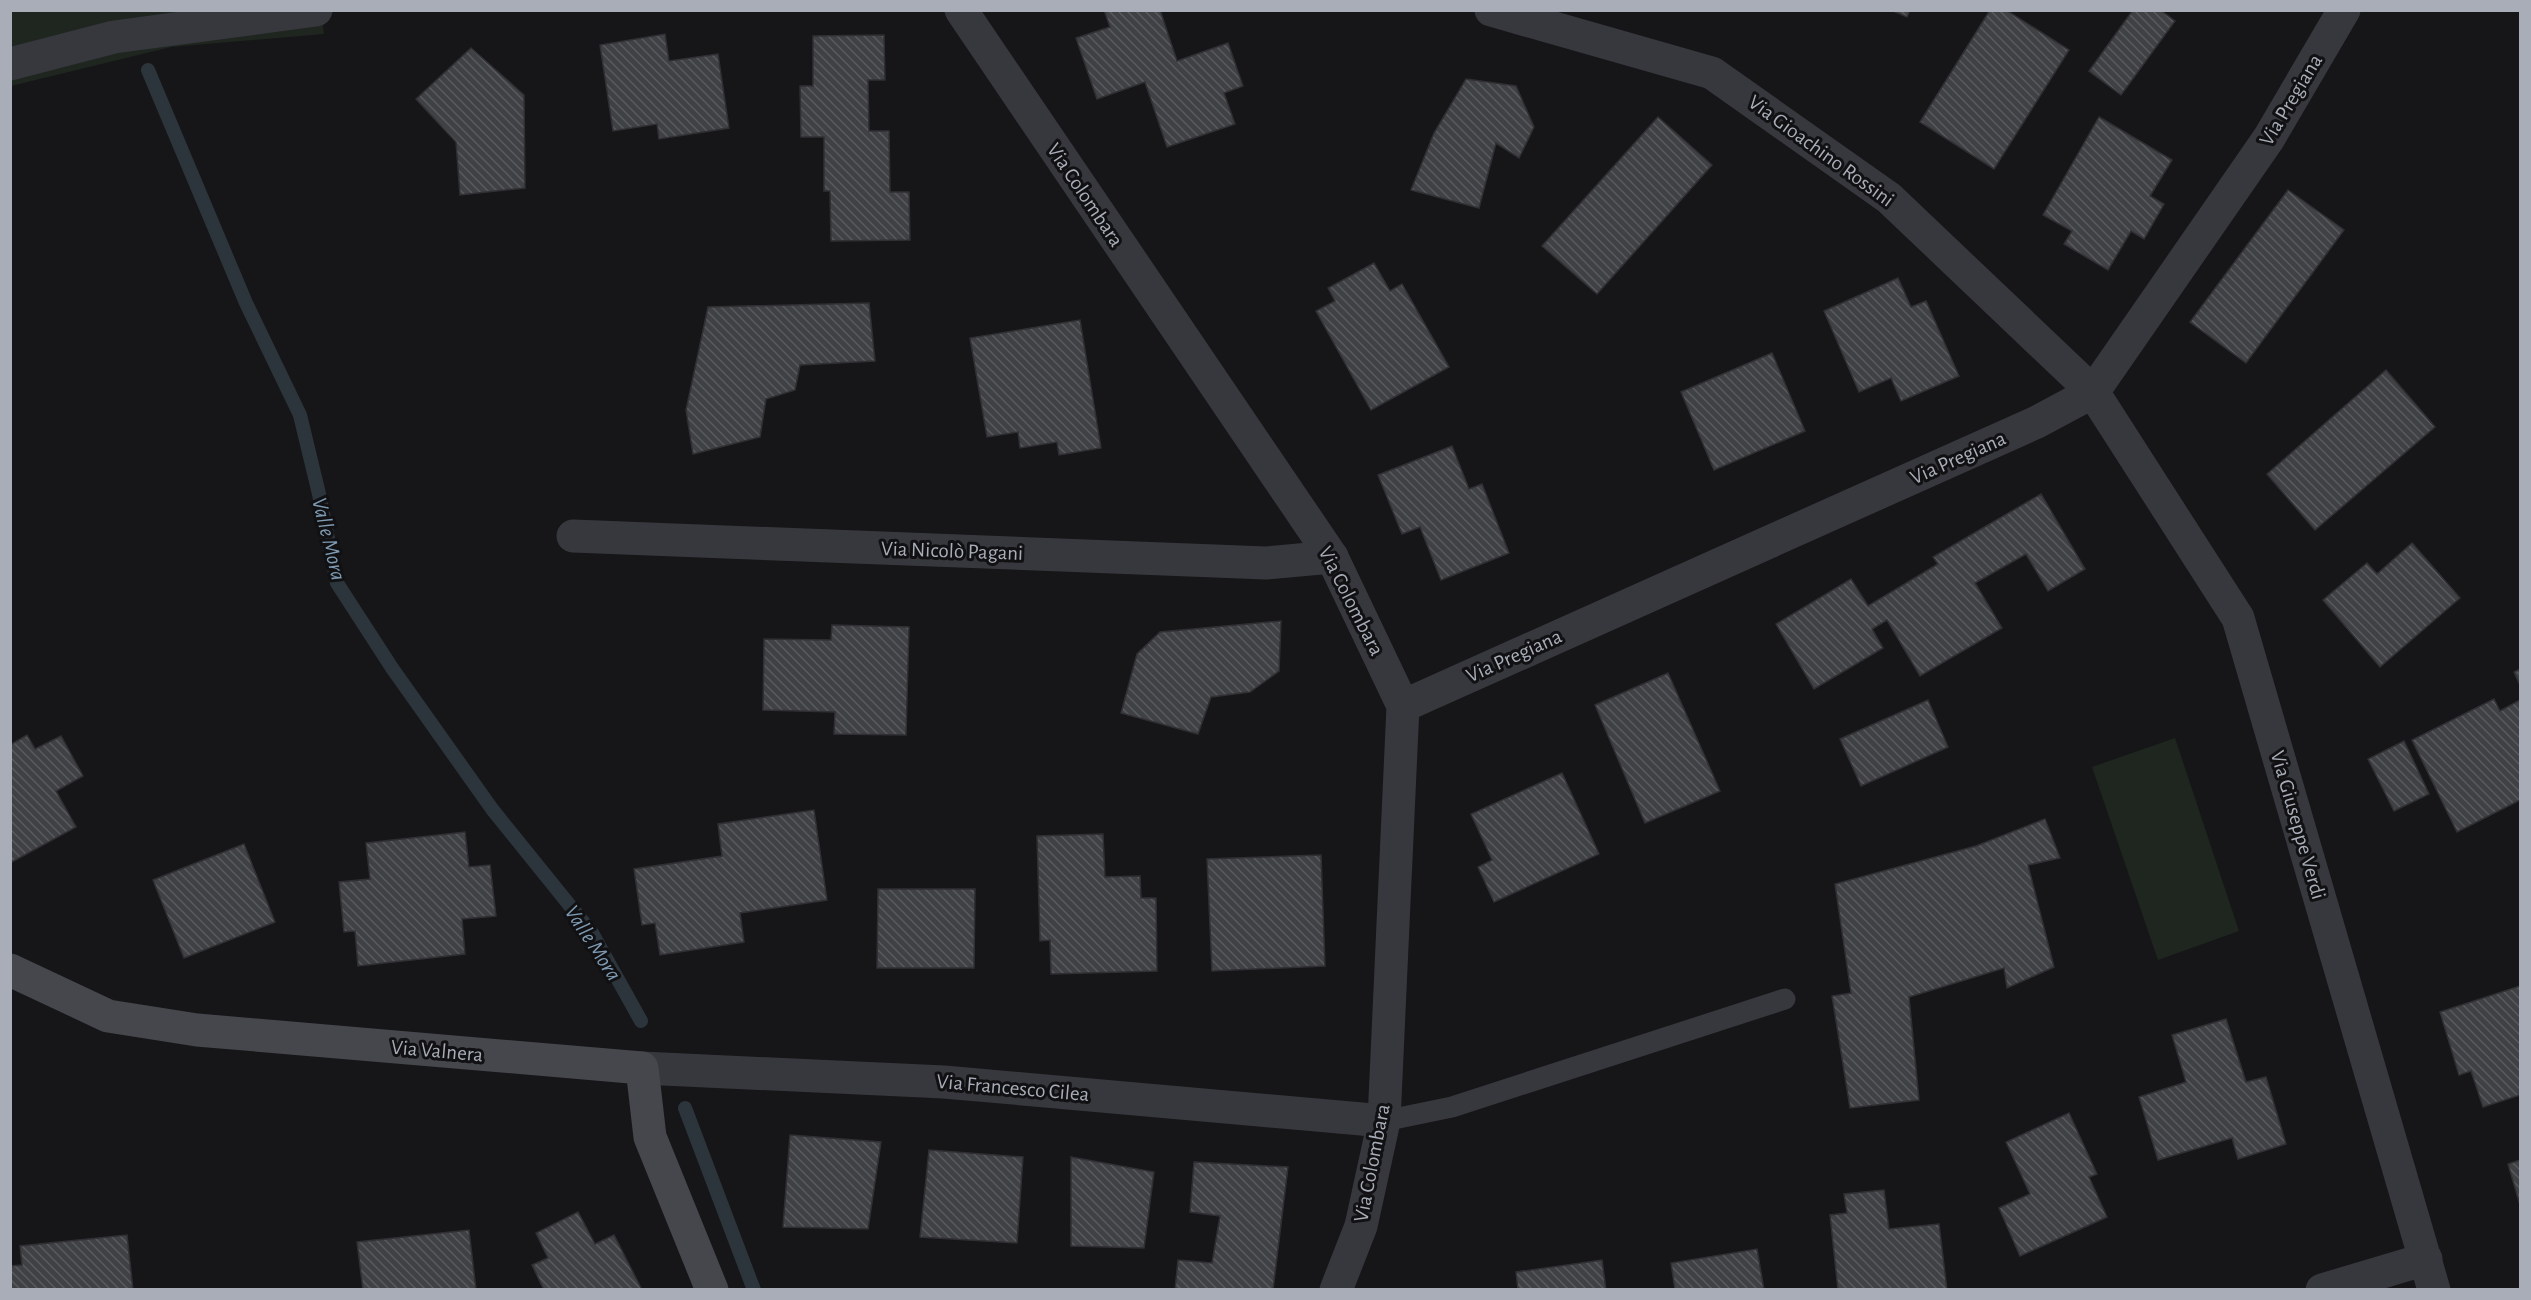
<svg xmlns="http://www.w3.org/2000/svg" width="2531" height="1300" font-family="'Alegreya Sans',sans-serif">
<defs>
<pattern id="building-back-hatch" width="6" height="6" patternUnits="userSpaceOnUse" patternTransform="scale(1.5)"><rect width="6" height="6" fill="#404145"/><path d="M-1 5l2 2M0 0l6 6M5-1l2 2" fill="none" stroke="#595a5e"/></pattern>
</defs>
<rect width="100%" height="100%" fill="#161618"/>
<!-- green -->
<g fill="#1e261f">
<path d="M10,11H321L324,34L171,47L11,86Z"/>
<path d="M2175,738L2239,931L2158,960L2092,767Z"/>
</g>
<g fill="none" stroke-linecap="round" stroke-linejoin="round">
<!-- stream -->
<g stroke="#2c353c" stroke-width="14">
<path d="M148,70L246,303L300,415L319,494L337,583L392,668L492,809L592,933L641,1021"/>
<path d="M685,1108L754,1290"/>
</g>
</g>
<!-- building -->
<g fill="url(#building-back-hatch)" stroke="#303034" stroke-width="1.5">
<path d="M1104,10H1160L1177,61L1228,43L1243,86L1224,93L1235,124L1167,147L1145,82L1097,99L1076,38L1110,27Z"/>
<path d="M1891,10H1910L1907,17Z"/>
<path d="M1990,10H2006L2069,50L1994,169L1920,122Z"/>
<path d="M2133,10H2160L2175,21L2121,95L2089,71Z"/>
<path d="M665,34L669,61L718,54L729,128L659,139L657,124L613,131L600,45Z"/>
<path d="M884,35L885,80H868L869,131H889L890,192H909L910,240L831,241L830,191H824V137H801L800,86H813V36Z"/>
<path d="M471,48L524,95L525,188L460,195L456,142L416,99Z"/>
<path d="M1466,79L1516,86L1534,127L1519,158L1496,143L1479,208L1411,190L1434,133Z"/>
<path d="M1658,117L1712,165L1597,294L1542,246Z"/>
<path d="M2099,117L2172,160L2150,196L2164,204L2144,239L2131,231L2108,270L2064,244L2072,231L2043,215Z"/>
<path d="M2288,190L2344,230L2246,363L2190,322Z"/>
<path d="M1374,263L1390,291L1402,284L1449,367L1371,410L1316,311L1335,301L1328,288Z"/>
<path d="M1898,278L1911,307L1926,301L1959,376L1901,401L1891,378L1859,392L1824,311Z"/>
<path d="M869,303L875,361L800,365L795,390L766,399L760,437L693,454L686,410L708,307Z"/>
<path d="M1080,320L1101,448L1059,455L1057,442L1020,448L1018,432L987,437L970,338Z"/>
<path d="M1772,353L1805,431L1714,470L1681,392Z"/>
<path d="M2386,370L2435,427L2315,530L2267,474Z"/>
<path d="M1452,446L1469,489L1482,484L1509,553L1441,580L1420,527L1402,534L1378,475Z"/>
<path d="M2041,494L2085,569L2048,591L2026,554L1975,583L2002,628L1920,676L1887,620L1872,629L1883,648L1814,689L1776,624L1851,579L1868,606L1938,564L1933,557Z"/>
<path d="M2412,543L2460,598L2380,667L2323,600L2367,563L2377,574Z"/>
<path d="M1281,621L1279,671L1250,692L1211,697L1198,734L1121,713L1137,654L1160,632Z"/>
<path d="M832,625L909,627L906,735L834,734L835,712L763,710L764,639L831,640Z"/>
<path d="M2520,669V685L2514,672Z"/>
<path d="M1668,673L1720,791L1645,823L1595,705Z"/>
<path d="M2494,699L2500,711L2520,700V800L2457,832L2412,740Z"/>
<path d="M1928,700L1948,747L1861,786L1840,739Z"/>
<path d="M27,735L35,749L61,736L83,776L56,791L76,827L10,863V745Z"/>
<path d="M2404,741L2429,794L2394,811L2368,759Z"/>
<path d="M1562,773L1599,854L1494,902L1478,867L1492,860L1471,814Z"/>
<path d="M814,810L827,900L740,913L744,942L660,955L655,923L642,925L634,869L722,856L718,824Z"/>
<path d="M2045,819L2060,858L2028,865L2054,967L2007,988L2004,968L1909,997L1919,1100L1850,1108L1832,996L1851,993L1835,884L1976,846Z"/>
<path d="M465,832L469,867L490,865L496,916L462,919L465,954L358,966L355,931L344,932L339,882L370,879L366,843Z"/>
<path d="M1103,834L1105,877L1140,876L1141,898H1156L1157,971L1051,974L1050,940L1040,941L1037,836Z"/>
<path d="M244,844L275,922L184,958L153,880Z"/>
<path d="M1321,855L1325,966L1212,971L1207,859Z"/>
<path d="M878,889H975L974,968H877Z"/>
<path d="M2520,986V1095L2483,1107L2471,1071L2459,1075L2440,1012Z"/>
<path d="M2226,1019L2246,1082L2266,1077L2286,1144L2238,1159L2232,1138L2158,1160L2139,1097L2186,1082L2172,1035Z"/>
<path d="M2069,1113L2097,1174L2089,1177L2107,1217L2020,1256L1999,1208L2030,1194L2006,1142Z"/>
<path d="M790,1135L881,1142L868,1229L783,1227Z"/>
<path d="M929,1150L1023,1157L1017,1243L920,1237Z"/>
<path d="M1071,1157L1154,1172L1144,1248L1071,1246Z"/>
<path d="M2520,1160V1205L2508,1164Z"/>
<path d="M1194,1162L1288,1167L1273,1290H1175L1178,1260L1212,1263L1220,1216L1190,1212Z"/>
<path d="M1884,1190L1889,1229L1939,1224L1947,1290H1838L1830,1215L1847,1213L1844,1194Z"/>
<path d="M578,1212L595,1244L614,1235L642,1290H544L532,1265L548,1258L536,1233Z"/>
<path d="M469,1230L476,1290H363L357,1242Z"/>
<path d="M127,1235L133,1290H10V1266L22,1265L20,1246Z"/>
<path d="M1757,1249L1764,1290H1675L1671,1263Z"/>
<path d="M1602,1260L1606,1290H1518L1516,1272Z"/>
</g>
<g fill="none" stroke-linecap="round" stroke-linejoin="round">
<!-- lane -->
<path stroke="#37383d" stroke-width="21" d="M1384,1121L1452,1107L1785,999"/>
<!-- street -->
<g stroke="#37383d" stroke-width="33">
<path d="M961,10L1332,557L1403,706L1384,1121L1361,1226L1336,1290"/>
<path d="M1491,10L1712,73L1889,198L2093,392L2238,618L2434,1290"/>
<path d="M10,64L114,37L316,10"/>
<path d="M573,536L1266,563L1332,557"/>
<path d="M1403,706L2037,422L2093,392L2269,138L2344,10"/>
<path d="M642,1068L944,1082L1384,1121"/>
<path d="M2322,1290L2426,1259"/>
</g>
<!-- secondary -->
<path stroke="#45474d" stroke-width="33" d="M10,970L108,1016L197,1030L642,1068L650,1137L712,1290"/>
</g>
<g text-anchor="middle" dominant-baseline="central" stroke-width="6" stroke-linejoin="round" paint-order="stroke">
<!-- street labels -->
<g font-size="21" fill="#a8adb8" stroke="#111113">
<text transform="translate(2291 100) rotate(-59)">Via Pregiana</text>
<text transform="translate(1821 151) rotate(36)">Via Gioachino Rossini</text>
<text transform="translate(1085 195) rotate(56)">Via Colombara</text>
<text transform="translate(1958 458) rotate(-24)">Via Pregiana</text>
<text transform="translate(952 551) rotate(2)">Via Nicolò Pagani</text>
<text transform="translate(1351 601) rotate(63)">Via Colombara</text>
<text transform="translate(1514 656) rotate(-24)">Via Pregiana</text>
<text transform="translate(2298 825) rotate(74)">Via Giuseppe Verdi</text>
<text transform="translate(437 1051) rotate(5)">Via Valnera</text>
<text transform="translate(1013 1088) rotate(5)">Via Francesco Cilea</text>
<text transform="translate(1372 1163) rotate(-79)">Via Colombara</text>
</g>
<!-- water labels -->
<g font-size="22" font-style="italic" fill="#7f9bb3" stroke="#111113">
<text transform="translate(329 539) rotate(76)">Valle Mora</text>
<text transform="translate(593 943) rotate(57)">Valle Mora</text>
</g>
</g>
<!-- border -->
<rect width="2531" height="1300" fill="none" stroke="#a8adb8" stroke-width="24"/>
</svg>
